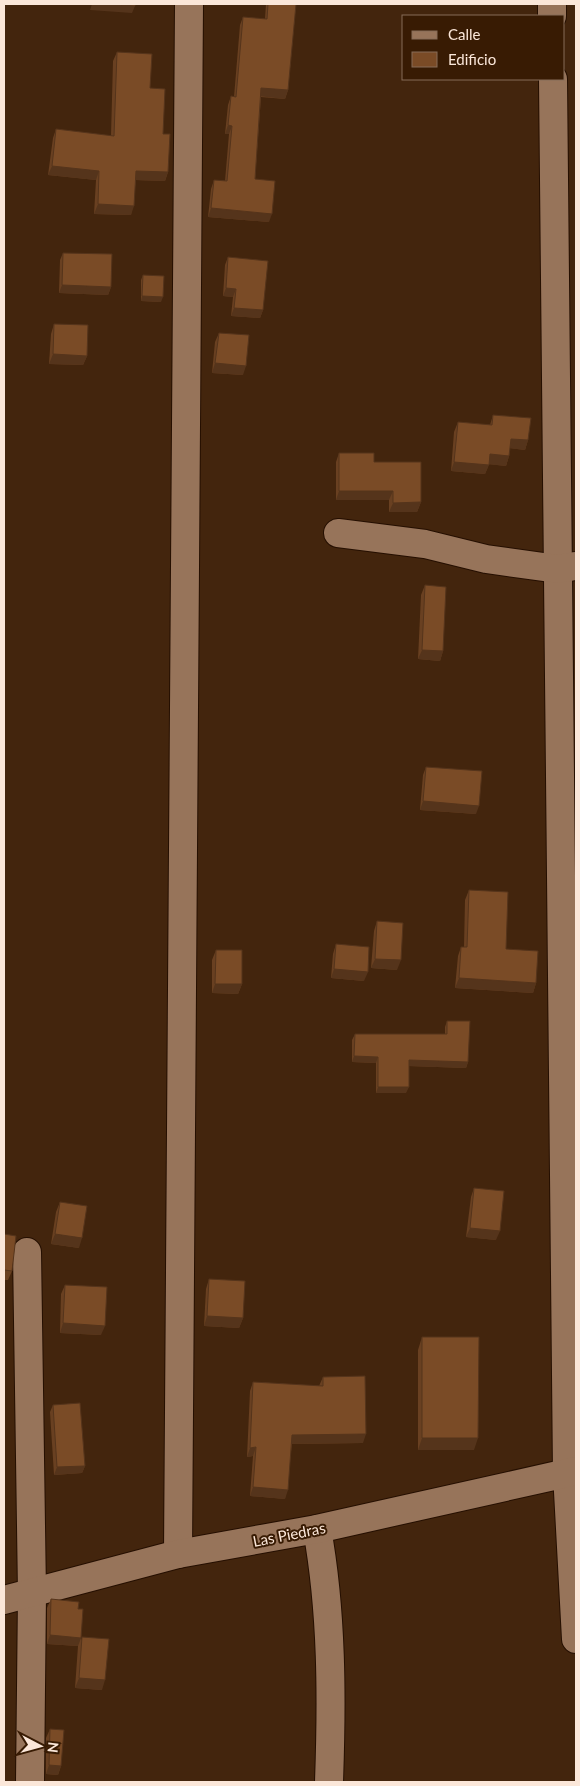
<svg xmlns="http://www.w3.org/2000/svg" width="580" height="1786" font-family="Lato,sans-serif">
<rect width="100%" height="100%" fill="#43250d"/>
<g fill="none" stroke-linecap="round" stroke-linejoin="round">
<!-- minor casing -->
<g stroke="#250f01" stroke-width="30">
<g id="minor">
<path d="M552,4V16"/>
<path d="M553,79L567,1473L576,1639"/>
<path d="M338,533L425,544L486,559L558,569L575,566"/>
<path d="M27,1252L32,1594L30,1782"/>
<path d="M317,1529C332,1612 332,1698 329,1782"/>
<path d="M178,1554L189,4"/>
<path d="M4,1600L178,1554L317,1529L576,1471"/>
</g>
</g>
<!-- minor -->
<use href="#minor" stroke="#97745a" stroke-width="28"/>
</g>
<!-- wall -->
<g fill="#694021">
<path d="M266,4H296L288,90L285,99L261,97L255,179L269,222L208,217L211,189L214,180L225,181L229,134H225L228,105L231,96L234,97L240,25L243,17L265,19Z"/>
<path d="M117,52L150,88L163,134L168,172L165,181L136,180L131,215L94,214L96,180L48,175L53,138L56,129L111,136L113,61Z"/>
<path d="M63,253L111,287L108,295L59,293L60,260Z"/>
<path d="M228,257L263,310L260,318L231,316L233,297L223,296L225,265Z"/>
<path d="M143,275L161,302L141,301V280Z"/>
<path d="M54,324L87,356L83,365L49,364L51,334Z"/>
<path d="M219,333L243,375L212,373L215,342Z"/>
<path d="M493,415L528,440L525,450L510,448L509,456L506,466L489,464L485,474L451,471L454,432L458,422L490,425Z"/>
<path d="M339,453L374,462L421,502L417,512H389V500H336V462Z"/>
<path d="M425,585L443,651L440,661L418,659L421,595Z"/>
<path d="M426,767L476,814L420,810L423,775Z"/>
<path d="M469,890L506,949L536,983L533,993L455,988L458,956L461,947H464L465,900Z"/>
<path d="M377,921L397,970L371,968L374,931Z"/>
<path d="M336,944L364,981L331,978L333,954Z"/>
<path d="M216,950L242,984L238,994L212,993V960Z"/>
<path d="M447,1021L468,1062L466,1068L409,1066L406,1093H376V1063L352,1062V1040L355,1034H445V1027Z"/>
<path d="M474,1188L496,1240L466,1237L471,1197Z"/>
<path d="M60,1202L79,1248L51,1244L56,1212Z"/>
<path d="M4,1234L12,1271L8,1280H4Z"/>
<path d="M209,1279L243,1318L239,1328L204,1326L206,1289Z"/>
<path d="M65,1285L101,1335L60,1333L61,1294Z"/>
<path d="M422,1337L474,1450H418V1350Z"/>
<path d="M323,1377L363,1443L292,1444L285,1499L250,1496L253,1456L247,1457L250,1391L253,1382L319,1386Z"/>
<path d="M53,1405L85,1466L82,1473L54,1475L50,1412Z"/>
<path d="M51,1599L78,1609L81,1638L102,1690L75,1688L78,1646L47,1644V1608Z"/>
<path d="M50,1729L61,1766L58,1775L46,1774V1738Z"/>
</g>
<!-- shaded-wall -->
<g fill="#55341b">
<path d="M92,4H108L135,6L132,13L90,10Z"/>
<path d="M261,88L288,90L285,99L258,96Z"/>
<path d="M228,125L232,126L229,134H225Z"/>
<path d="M52,166L99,171L96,180L48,175Z"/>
<path d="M136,171L168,172L165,181L133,180Z"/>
<path d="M98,204L134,206L131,215L94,214Z"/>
<path d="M211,208L272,214L269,222L208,217Z"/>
<path d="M62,285L111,287L108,295L59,293Z"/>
<path d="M226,288L236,289L233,297L223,296Z"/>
<path d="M142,296L163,297L161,302L141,301Z"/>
<path d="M234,308L263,310L260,318L231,316Z"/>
<path d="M53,354L87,356L83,365L49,364Z"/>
<path d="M215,363L246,366L243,375L212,373Z"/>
<path d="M511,439L528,440L525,450L507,448Z"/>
<path d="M490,454L509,456L506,466L486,464Z"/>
<path d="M454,462L489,465L485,474L451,471Z"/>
<path d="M339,491H393L389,500H336Z"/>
<path d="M421,502L417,512H389L393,503Z"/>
<path d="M422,650L443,651L440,661L418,659Z"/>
<path d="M423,801L479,806L476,814L420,810Z"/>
<path d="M375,959L401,960L397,970L371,968Z"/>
<path d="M334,969L368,972L364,981L331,978Z"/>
<path d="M459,978L536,983L533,993L455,988Z"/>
<path d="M215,984H242L238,994L212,993Z"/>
<path d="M354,1056L378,1057L376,1063L352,1062Z"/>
<path d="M409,1060L468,1062L466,1068L407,1066Z"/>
<path d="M378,1087H409L406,1093H376Z"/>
<path d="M470,1228L500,1231L496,1240L466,1237Z"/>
<path d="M55,1234L82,1238L79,1248L51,1244Z"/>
<path d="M207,1316L243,1318L239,1328L204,1326Z"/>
<path d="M63,1323L105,1326L101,1335L60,1333Z"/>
<path d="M366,1434L363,1443L289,1444L292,1435Z"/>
<path d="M422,1438H478L474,1450H418Z"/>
<path d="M256,1447L253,1456L247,1457L250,1448Z"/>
<path d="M85,1466L82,1473L54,1475L57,1467Z"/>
<path d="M253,1487L288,1490L285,1499L250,1496Z"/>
<path d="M50,1635L81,1638L78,1646L47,1644Z"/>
<path d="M79,1678L105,1680L102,1690L75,1688Z"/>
<path d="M49,1765L61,1766L58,1775L46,1774Z"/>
</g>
<!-- building -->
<g fill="#7a4b26" stroke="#55341b">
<path d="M108,4H135V6Z"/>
<path d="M268,4H296L288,90L261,88L255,179L275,181L272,214L211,208L214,180L227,181L232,126L228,125L231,96L236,97L243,17L267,19Z"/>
<path d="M117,52L152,54L150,88L165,89L163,134H170L168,172L136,171L134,206L98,204L99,171L52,166L56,129L114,136Z"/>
<path d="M63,253L112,254L111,287L62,285Z"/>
<path d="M228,257L268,261L263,310L234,308L236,289L226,288Z"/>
<path d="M143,275L164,276L163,297L142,296Z"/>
<path d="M54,324L88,325L87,356L53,354Z"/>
<path d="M219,333L249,335L246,366L215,363Z"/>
<path d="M493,415L531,418L528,440L511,439L509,456L490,454L489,465L454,462L458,422L492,425Z"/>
<path d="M339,453H374V462H421V502L393,503V491H339Z"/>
<path d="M425,585L446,587L443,651L422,650Z"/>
<path d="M426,767L482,771L479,806L423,801Z"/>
<path d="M469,890L508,892L506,949L538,951L536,983L459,978L461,947H467Z"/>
<path d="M377,921L403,923L401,960L375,959Z"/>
<path d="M336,944L369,947L368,972L334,969Z"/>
<path d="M216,950H242V984H215Z"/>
<path d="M447,1021H470L468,1062L409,1060V1087H378V1057L354,1056L355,1034H447Z"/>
<path d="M474,1188L504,1191L500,1231L470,1228Z"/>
<path d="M60,1202L87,1206L82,1238L55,1234Z"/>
<path d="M4,1234L16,1236L12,1271L4,1270Z"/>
<path d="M209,1279L245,1281L243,1318L207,1316Z"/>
<path d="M65,1285L107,1287L105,1326L63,1323Z"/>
<path d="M422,1337H479L478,1438H422Z"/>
<path d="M365,1376L366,1434L292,1435L288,1490L253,1487L256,1447L250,1448L253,1382L323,1386V1377Z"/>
<path d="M80,1403L85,1466L57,1467L53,1405Z"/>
<path d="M51,1599L79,1602L78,1609H83L81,1638L50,1635Z"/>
<path d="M82,1637L109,1639L105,1680L79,1678Z"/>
<path d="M50,1729L64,1730L61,1766L49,1765Z"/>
</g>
<g text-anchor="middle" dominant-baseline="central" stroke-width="4" stroke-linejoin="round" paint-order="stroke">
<!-- street labels -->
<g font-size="15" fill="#fbe7d9" stroke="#381b03">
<text transform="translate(289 1534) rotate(-11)">Las Piedras</text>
</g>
</g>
<!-- border -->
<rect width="580" height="1786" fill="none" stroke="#fbe7d9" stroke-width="10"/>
<!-- legend -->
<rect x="402" y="15" width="162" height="65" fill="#381b03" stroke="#866d59"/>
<rect x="412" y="31" width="25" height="8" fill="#97745a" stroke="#866d59"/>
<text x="448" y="40" font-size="15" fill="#fbe7d9">Calle</text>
<rect x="412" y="52" width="25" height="15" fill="#7a4b26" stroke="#866d59"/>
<text x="448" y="65" font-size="15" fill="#fbe7d9">Edificio</text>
<!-- north arrow -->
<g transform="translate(40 1746) rotate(96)" stroke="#381b03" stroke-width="4" paint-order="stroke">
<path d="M0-4L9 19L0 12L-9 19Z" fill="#fbe7d9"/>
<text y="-8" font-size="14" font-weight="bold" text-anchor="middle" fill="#fbe7d9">N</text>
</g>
</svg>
